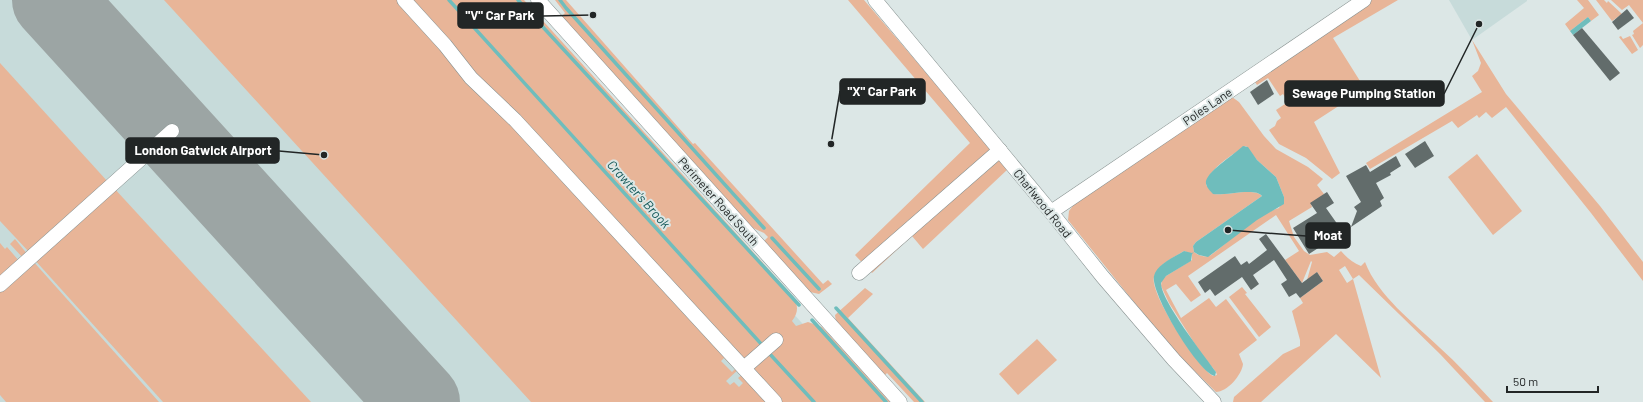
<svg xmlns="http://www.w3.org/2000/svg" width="1643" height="402" font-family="Barlow,sans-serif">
<rect width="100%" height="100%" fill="#dce7e6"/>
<!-- built -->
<g fill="#c7dbda">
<path d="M0,0H507L874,402H0Z"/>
<path d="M1449,0H1527V1L1472,40Z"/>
</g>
<!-- green -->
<g fill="#e8b598" fill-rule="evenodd">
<path d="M164,0H402L740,368L726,381L730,385L734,382L739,387L743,383L738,378L744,373L771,402H531ZM724,358L735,369L732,372L721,361Z"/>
<path d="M411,0H524L793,296C798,305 799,312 792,321L796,326L808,322L822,327L890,402H779L469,68Z"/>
<path d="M555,0H566L693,144L695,143L823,284L828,280L832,284L819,294L810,292L763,242L768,237L764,233L753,228L559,19L565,13Z"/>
<path d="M848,0H864L1008,169L923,249L912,236L872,273L855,255L970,143Z"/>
<path d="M1372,0H1398L1333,38L1365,89L1314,122L1340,173L1332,179L1306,158L1279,144L1269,130L1275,126L1277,121L1281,118L1276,110L1288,102L1283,94L1280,96L1268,78L1257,85L1255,82L1241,91Z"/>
<path d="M1577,0H1588L1599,15L1591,21L1588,17L1570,31L1565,24L1584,8Z"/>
<path d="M1596,0H1604L1607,3L1608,1L1622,14L1612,21Z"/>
<path d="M1611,0H1643V45L1640,48L1632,35L1634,34L1633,31L1643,23L1629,5L1622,10Z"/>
<path d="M1621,36L1623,39L1630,36L1638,50L1632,54L1619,37Z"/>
<path d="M1472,40L1506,94L1600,206L1643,262V281L1591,213L1506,107L1492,118L1486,112L1479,118L1477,115L1458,128L1452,121L1370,169L1366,163L1482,92L1472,76L1478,71L1481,63Z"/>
<path d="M0,63L108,182L30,253L0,221Z"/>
<path d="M1232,97L1239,102L1264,136L1276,149L1308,167L1323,179L1317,185L1324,194L1311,204L1312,207L1289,221L1294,237L1304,251L1310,255L1327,252L1334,257L1341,251C1347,258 1353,263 1361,266L1365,262C1378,296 1413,322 1439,347C1458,364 1475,383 1493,402H1485L1440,354L1359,275L1353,279L1381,378L1336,334L1261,402H1233L1234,397L1283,354L1300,346V340L1292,311L1303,303L1300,298L1323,281L1317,272L1307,280L1312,262L1311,261L1302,283L1285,260L1299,251L1276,215L1188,276L1201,295L1191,302L1176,284L1166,290L1181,318L1209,298L1216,307L1226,299L1257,340L1239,354L1243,364C1242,375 1227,392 1216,392L1170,347L1068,220L1069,211L1078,199ZM1246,146L1257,160L1276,177L1284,197L1279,208C1254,216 1232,239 1211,255C1206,258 1199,256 1194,252L1193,246L1196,242L1262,196C1255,187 1225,196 1214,194L1206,185C1208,169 1233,154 1246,146ZM1184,251L1192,254V260L1166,276L1162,279L1161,286L1169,303L1200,352L1216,372L1217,375L1213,376C1198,367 1149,293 1154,277C1158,264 1173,258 1184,251ZM1345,266L1353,279L1347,283L1339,270Z"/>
<path d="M1477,154L1522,211L1493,235L1448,177Z"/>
<path d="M113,187L288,377L311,402H163L33,258Z"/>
<path d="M15,239L28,255L24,259L10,244Z"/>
<path d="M0,243L5,249L7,247L20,262L0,281Z"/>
<path d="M32,260L159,402H6L0,395V289Z"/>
<path d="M1242,287L1247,293L1245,294L1271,327L1259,337L1229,297Z"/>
<path d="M865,288L873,294L848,318L925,402H914L887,373L884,376L836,322L835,315Z"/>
<path d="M1037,339L1057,360L1018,395L999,374Z"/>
</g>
<!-- water -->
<g fill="#6fbdbc">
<path d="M1588,17L1591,21L1573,35L1570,31Z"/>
<path d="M1243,146L1248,147L1257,160L1276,177L1284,197V204L1257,220L1208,257L1199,255L1194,252L1192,254L1191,261L1166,276L1161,283C1161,301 1204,355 1216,372L1215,376C1199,374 1150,293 1154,276C1156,265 1174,257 1184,251L1192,253L1194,252L1193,246L1196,242L1262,196C1256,187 1225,196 1213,194C1210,191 1205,186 1206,181C1209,170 1235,154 1243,146Z"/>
</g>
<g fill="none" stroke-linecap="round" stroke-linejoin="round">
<!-- stream -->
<g stroke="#6fbdbc" stroke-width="3.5">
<path d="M449,0L764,347"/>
<path d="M518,0L799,305"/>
<path d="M560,0L566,8L764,228"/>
<path d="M772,238L819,289"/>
<path d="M836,308L922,402"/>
<path d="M812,320L886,402"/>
<path d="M768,352L814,402"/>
</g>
<!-- taxiway -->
<path stroke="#9ca5a4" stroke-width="33" d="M363,337L416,402"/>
<!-- runway -->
<path stroke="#9ca5a4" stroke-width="82" d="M53,0L419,402"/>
</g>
<!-- building -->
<g fill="#626c6b">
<path d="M1627,9L1634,18L1618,30L1612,22Z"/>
<path d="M1582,28L1620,73L1610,81L1573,35Z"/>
<path d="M1267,80L1274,94L1258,105L1250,92Z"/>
<path d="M1425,141L1434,156L1415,168L1405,154Z"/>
<path d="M1396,156L1401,166L1390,173L1391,175L1376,183L1384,198L1380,201L1382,206L1351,227L1357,211L1354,207L1361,202L1346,176L1366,165L1370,172Z"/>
<path d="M1327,192L1334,203L1326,208L1343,232L1309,254L1293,228L1317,213L1310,203Z"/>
<path d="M1266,234L1302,283L1317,272L1323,281L1300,298L1296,293L1289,297L1281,284L1287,280L1274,260L1253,275L1259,284L1251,290L1242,277L1215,296L1210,289L1205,293L1198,282L1235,256L1241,265L1247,261L1249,264L1267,250L1259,239Z"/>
</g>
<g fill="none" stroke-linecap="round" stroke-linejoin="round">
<!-- minor casing -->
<g stroke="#889291" stroke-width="15">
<g id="minor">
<path d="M404,0L445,45L471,78L515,120L775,402"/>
<path d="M538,0L900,402"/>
<path d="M875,0L1051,212L1102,276L1174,360L1214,402"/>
<path d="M1051,212L1364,0"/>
<path d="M859,273L1000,150"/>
<path d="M0,285L172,131"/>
<path d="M744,368L776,340"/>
</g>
</g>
<!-- minor -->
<use href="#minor" stroke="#fff" stroke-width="14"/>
</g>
<g text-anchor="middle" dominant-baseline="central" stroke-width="4" stroke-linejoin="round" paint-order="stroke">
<!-- street labels -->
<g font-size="12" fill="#222626" stroke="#dce7e6">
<text transform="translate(1207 106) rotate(-34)">Poles Lane</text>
<text transform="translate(719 201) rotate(48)">Perimeter Road South</text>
<text transform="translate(1043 203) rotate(51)">Charlwood Road</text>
</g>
<!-- water labels -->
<g font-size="13" font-style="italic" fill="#125757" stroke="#dce7e6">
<text transform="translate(639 194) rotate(48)">Crawter's Brook</text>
</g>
</g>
<!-- callouts -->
<path fill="none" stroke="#222626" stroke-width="1.5" d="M593 15L543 16M831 144L840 91M1479 24L1444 94M324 155L279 151M1228 230L1306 236"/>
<g fill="#222626" stroke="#dce7e6" stroke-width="1.5">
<circle cx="593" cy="15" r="4"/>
<circle cx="831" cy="144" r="4"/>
<circle cx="1479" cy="24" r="4"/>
<circle cx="324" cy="155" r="4"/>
<circle cx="1228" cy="230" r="4"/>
</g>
<g fill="#222626" stroke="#222626" stroke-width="1.5">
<rect x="458" y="3" width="85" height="25" rx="4"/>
<rect x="840" y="79" width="85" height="25" rx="4"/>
<rect x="1285" y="81" width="159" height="25" rx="4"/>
<rect x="126" y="138" width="153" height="25" rx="4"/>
<rect x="1306" y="223" width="44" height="25" rx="4"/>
</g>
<g font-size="13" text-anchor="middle" font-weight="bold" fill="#fff">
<text x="500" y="20">"V" Car Park</text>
<text x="882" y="96">"X" Car Park</text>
<text x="1364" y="98">Sewage Pumping Station</text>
<text x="203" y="155">London Gatwick Airport</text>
<text x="1328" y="240">Moat</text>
</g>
<!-- scale -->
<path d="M1507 386v6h91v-6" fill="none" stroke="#222626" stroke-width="2"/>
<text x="1513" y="386" font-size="12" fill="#222626" stroke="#dce7e6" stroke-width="3" paint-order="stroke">50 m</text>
</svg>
